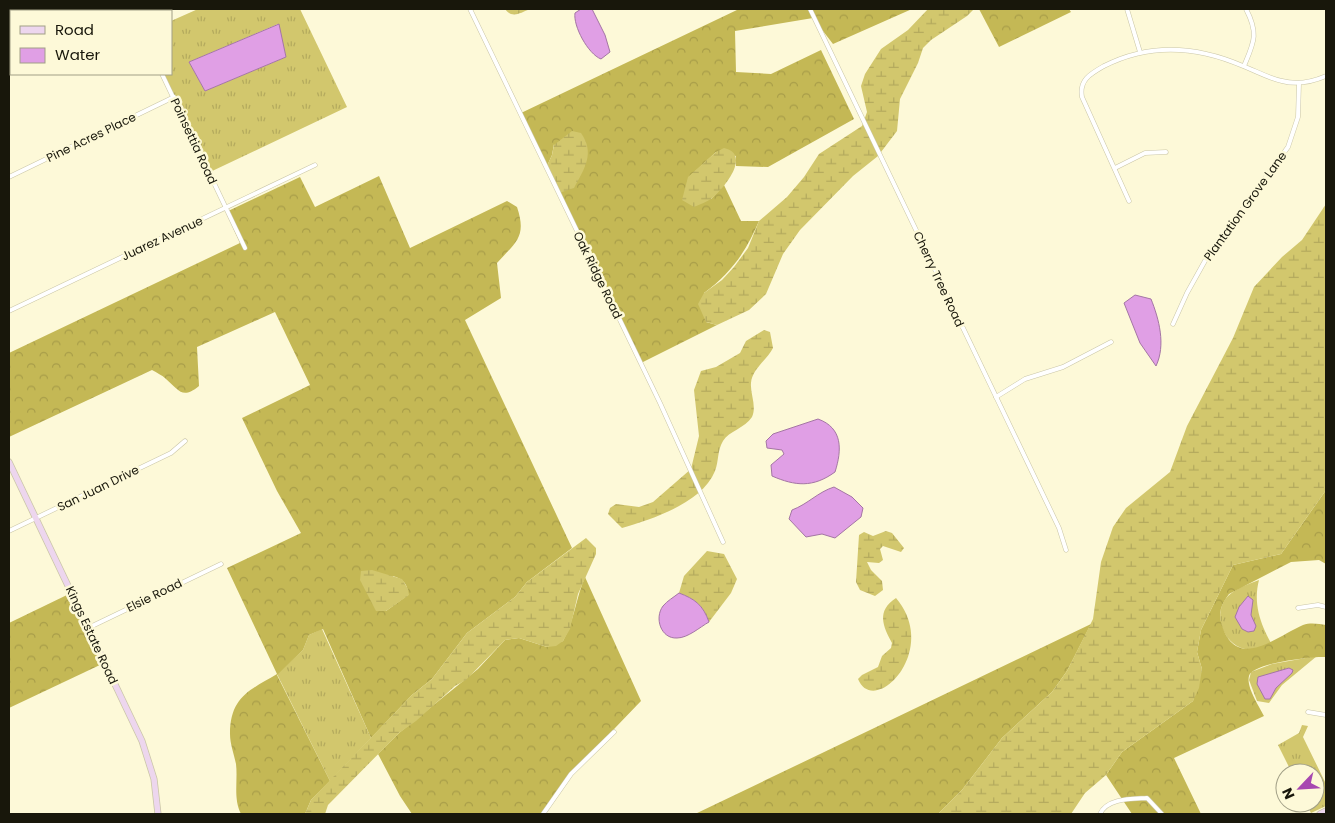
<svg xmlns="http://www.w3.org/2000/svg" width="1335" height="823" font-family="Poppins,sans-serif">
<defs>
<pattern id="grass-tufts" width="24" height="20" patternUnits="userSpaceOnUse" patternTransform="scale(1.25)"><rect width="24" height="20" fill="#d2c76d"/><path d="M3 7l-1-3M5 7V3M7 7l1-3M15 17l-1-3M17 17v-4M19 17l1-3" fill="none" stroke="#b4aa5d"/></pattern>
<pattern id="forest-crowns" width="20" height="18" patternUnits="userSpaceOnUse" patternTransform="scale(1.25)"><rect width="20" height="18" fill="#c4b855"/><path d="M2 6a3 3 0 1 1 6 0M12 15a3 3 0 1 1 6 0" fill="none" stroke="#a89d49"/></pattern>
<pattern id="wetland-marsh" width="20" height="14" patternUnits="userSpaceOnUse" patternTransform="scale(1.25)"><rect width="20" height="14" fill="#d2c76d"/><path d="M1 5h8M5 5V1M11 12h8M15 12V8" fill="none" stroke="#b4aa5d"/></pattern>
</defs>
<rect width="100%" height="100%" fill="#fdf9d8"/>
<!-- grass -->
<g fill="url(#grass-tufts)" fill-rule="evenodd">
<path d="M198,9H300L347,107L208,173L162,74H171V21ZM278,24L286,57L205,91L189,62Z"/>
<path d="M1259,580C1253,603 1260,623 1271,643C1263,647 1254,650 1245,649C1222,644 1212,612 1228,596C1236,588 1249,584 1259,580Z"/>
<path d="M322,629L371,738L330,781L277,674L303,650L309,635Z"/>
<path d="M1317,656L1282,685L1269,703L1257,701L1249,680L1251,672L1272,664Z"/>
<path d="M1302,725L1308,726L1303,737L1326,784V806L1311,813L1306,803H1315V773H1292L1278,745L1299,733Z"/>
</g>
<!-- forest -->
<g fill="url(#forest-crowns)" fill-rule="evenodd">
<path d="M739,9H912L833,44L813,18L735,31L736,72L771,74L821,50L854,119L768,167L736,166V156L716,152L689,177L711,199L724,185L741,221H759C746,252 731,273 704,293L706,322L717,325L641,363L559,193L554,144L552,155L547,166L521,113Z"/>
<path d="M979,9H1069L1071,12L999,47Z"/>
<path d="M379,176L410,248L507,201L517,207C527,237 516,242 497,263L501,298L465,320L572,548L527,582L515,597L467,633L432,679L412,695L371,738L323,629L309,635L303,650L277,675L330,781L311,800L305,814H241C233,798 238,781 236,764C234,754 230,744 230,734C230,697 250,690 277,674L227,568L301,533L277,491L242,418L310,385L275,312L197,347L199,386C182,400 179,390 166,379C162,375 157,373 152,370L9,437V353L240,243L226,212L300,177L315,207ZM393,576C403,579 408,584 408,595L386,611H376Z"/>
<path d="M1326,490V564L1319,560L1291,562L1229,594C1223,602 1218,611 1221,622C1235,674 1277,636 1303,625C1311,622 1319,624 1326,625V657C1313,656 1252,663 1249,676C1246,687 1259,706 1264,716L1174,758L1201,814H1132L1106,775L1122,752L1193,701L1202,669L1197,652L1201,630L1233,565L1281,554Z"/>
<path d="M585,577L641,701L564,781L543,814H412L400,796L378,754L399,733L478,669L505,640L519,638L547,647L563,641C574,621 576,598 585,577Z"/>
<path d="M69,594L102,664L9,708V623Z"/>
<path d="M1091,624L1067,671L1052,692L1002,738L962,790L938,814H695Z"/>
</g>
<!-- wetland -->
<g fill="url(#wetland-marsh)">
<path d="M505,9H530C520,13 512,19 505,9Z"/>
<path d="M928,9H974L967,16L931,40L923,48L918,63L900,99L897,131L878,156L853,176L800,230L783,254L766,294L749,310L717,325L706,322L698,304L704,293L722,280L734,267L748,248L759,221L787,197L804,177L819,154L862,126L867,112L861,86L865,74L881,49L908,30Z"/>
<path d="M572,131L581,133C595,153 585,168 574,188L559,193L547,166L552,155L554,145Z"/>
<path d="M724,148C752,154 724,189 712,198C707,202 700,204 694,207L682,200L688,177L716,152Z"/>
<path d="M1326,204V490L1281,554L1233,565L1201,630L1197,652L1202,669L1199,688L1193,701L1122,752L1106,775L1085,793L1071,814H938L962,790L1002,738L1052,692L1067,671L1093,619L1101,562L1113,527L1126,508L1170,472L1187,426L1233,338L1254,287L1282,257L1302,240Z"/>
<path d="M764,330L770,332L773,348C767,360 752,369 751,383C750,394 757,406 752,417C745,428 729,431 723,441C717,451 719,461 715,471C702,503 653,519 622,528L608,514L610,508L616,504L639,507L653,502L691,469L699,436L694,390L701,371L716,367L740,353L746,341Z"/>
<path d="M886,531L892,533L904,548L901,552L883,546L880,549L883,560L879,563L867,562L871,570L882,581L883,590L875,596L860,590L856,582L859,535L864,532L873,536Z"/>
<path d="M586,538L596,548V554L578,594L570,629L563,641L556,646L547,647L519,638L505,640L466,680L455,686L416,721L399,733L328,805L325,814H305L311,800L412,695L432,679L467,633L515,597L527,582Z"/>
<path d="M707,551L724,554L737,579L731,593L709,622C703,605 695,599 679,593L684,576Z"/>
<path d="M372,570L402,579L408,589L409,595L386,611H376L360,580L361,571Z"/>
<path d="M896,598C941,651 874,718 858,679L862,675L878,667L882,656L891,648L892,643C883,626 876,611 896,598Z"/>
</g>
<!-- water -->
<g fill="#e09fe5" stroke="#a476a4">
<path d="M581,9H592L605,35L610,52L601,59C588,54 573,26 575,13Z"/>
<path d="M279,24L286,57L205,91L189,62Z"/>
<path d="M1135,295L1151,299C1159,319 1166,345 1156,366L1140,343L1124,303Z"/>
<path d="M818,419C843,428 842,450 835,472C813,488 795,486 772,476L771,465L784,454L782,450L767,448L766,441L773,434Z"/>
<path d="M834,487L852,497L863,508L861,517L835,538L822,534L806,537L789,519L792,510C808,504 818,492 834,487Z"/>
<path d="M679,593C695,599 703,605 709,622C700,627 688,638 677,638C661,639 654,618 663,606C667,601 674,597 679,593Z"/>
<path d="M1248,596L1253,600L1251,615L1256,626L1254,631L1248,632L1242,629L1235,617L1239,607Z"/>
<path d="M1289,668L1293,670L1292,673L1276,688L1270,699H1265L1257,684L1258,677Z"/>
</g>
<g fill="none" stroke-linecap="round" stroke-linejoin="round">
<!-- street casing -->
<g stroke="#cac6a7" stroke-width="5">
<g id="street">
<path d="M131,9L132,11"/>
<path d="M470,9L660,403L723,542"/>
<path d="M810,9L1059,528L1066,550"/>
<path d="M1127,9L1140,52"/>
<path d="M104,11L109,9"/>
<path d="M1244,66C1254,42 1259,34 1246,9"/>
<path d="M162,74L245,248"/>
<path d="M1115,168L1145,153L1166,152"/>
<path d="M9,177L174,97"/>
<path d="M1129,201L1082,97C1079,80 1090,74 1104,66C1149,43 1197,46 1243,66C1256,71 1268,78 1282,81C1297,85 1312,82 1326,76"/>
<path d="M9,311L315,165"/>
<path d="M1173,324L1187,293L1206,259L1288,147L1298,117L1299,83"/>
<path d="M996,397L1025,379L1063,367L1111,342"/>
<path d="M9,531L171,453L185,441"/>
<path d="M1298,608L1318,605L1326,607"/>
<path d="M88,628L221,564"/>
<path d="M1308,712L1326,715"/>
<path d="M543,814L571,774L614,732"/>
<path d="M1100,814C1107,798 1132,799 1147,798L1162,814"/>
</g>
</g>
<!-- secondary casing -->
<g stroke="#cac6a7" stroke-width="7">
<g id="secondary">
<path d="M9,462L142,741L154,779L158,814"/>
<path d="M1320,814L1326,811"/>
</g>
</g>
<!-- street -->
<use href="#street" stroke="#fff" stroke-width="4"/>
<!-- secondary -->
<use href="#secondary" stroke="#edd6ee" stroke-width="5.5"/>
</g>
<g text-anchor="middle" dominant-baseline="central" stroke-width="5" stroke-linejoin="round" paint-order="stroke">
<!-- street labels -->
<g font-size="12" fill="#18170b" stroke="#fdf9d8">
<text transform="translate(91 137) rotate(-26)">Pine Acres Place</text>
<text transform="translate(194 141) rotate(65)">Poinsettia Road</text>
<text transform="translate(1245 206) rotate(-54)">Plantation Grove Lane</text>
<text transform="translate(162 238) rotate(-25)">Juarez Avenue</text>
<text transform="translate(598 275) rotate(64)">Oak Ridge Road</text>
<text transform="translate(939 279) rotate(65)">Cherry Tree Road</text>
<text transform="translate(98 488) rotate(-26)">San Juan Drive</text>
<text transform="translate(154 595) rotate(-26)">Elsie Road</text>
<text transform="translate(92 635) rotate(65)">Kings Estate Road</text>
</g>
</g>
<!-- border -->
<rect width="1335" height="823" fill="none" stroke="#18170b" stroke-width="20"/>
<!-- legend -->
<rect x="10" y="10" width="162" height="65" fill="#fdf9d8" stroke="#a19f86"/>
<rect x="20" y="26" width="25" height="8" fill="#edd6ee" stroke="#a19f86"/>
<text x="55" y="35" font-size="15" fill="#18170b">Road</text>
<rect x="20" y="48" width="25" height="15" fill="#e09fe5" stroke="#a19f86"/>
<text x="55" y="60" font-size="15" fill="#18170b">Water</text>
<!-- north arrow -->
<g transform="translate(1300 788) rotate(245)"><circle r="24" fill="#fdf9d8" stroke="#a19f86"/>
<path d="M0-4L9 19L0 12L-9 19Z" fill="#a748b0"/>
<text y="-8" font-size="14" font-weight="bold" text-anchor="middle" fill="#18170b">N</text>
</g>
</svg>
